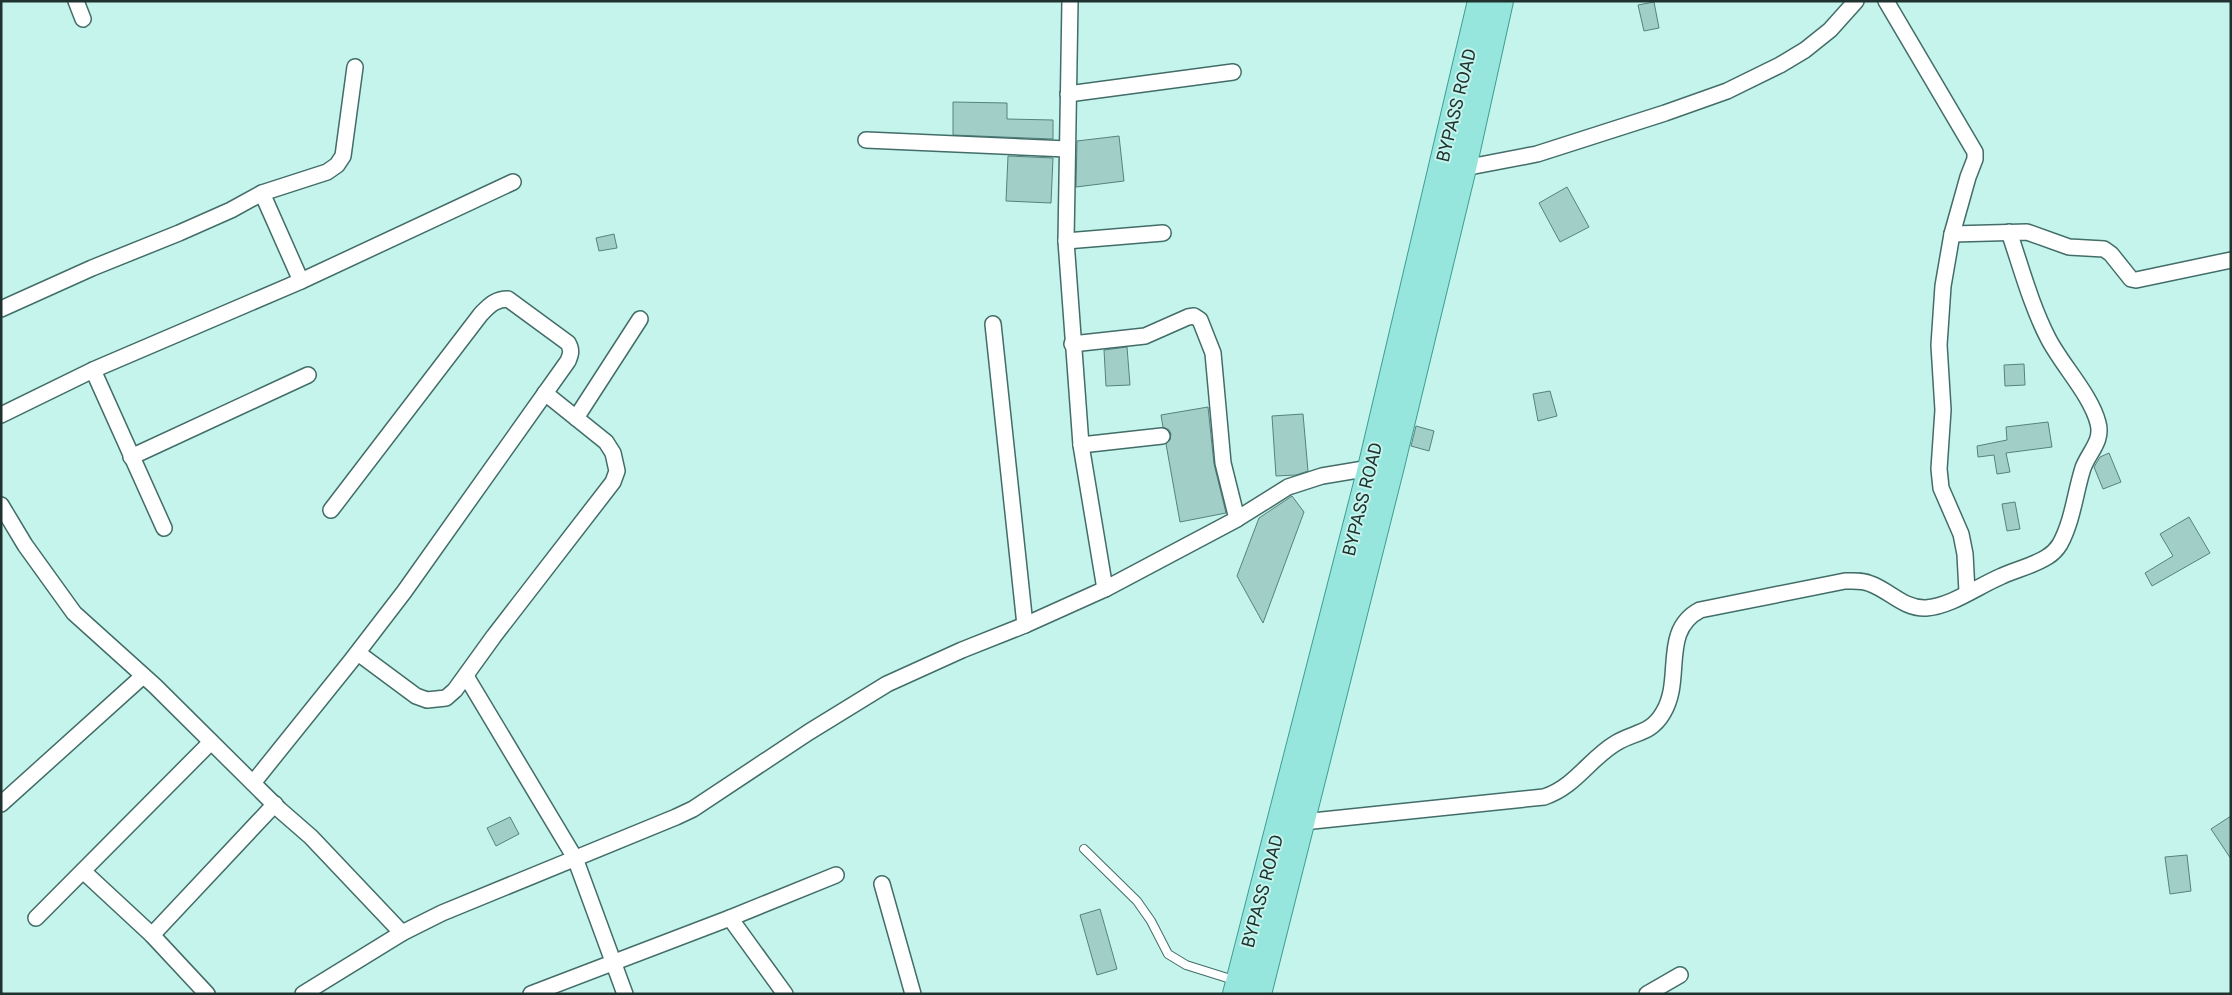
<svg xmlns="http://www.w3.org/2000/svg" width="2232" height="995" font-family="Roboto,sans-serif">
<rect width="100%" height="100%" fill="#c5f4ec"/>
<!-- building -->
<g fill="#a1cfc8" stroke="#57827c">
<path d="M1654,2L1659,28L1644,31L1638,5Z"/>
<path d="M953,102L1007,103V119L1053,120V139L953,135Z"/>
<path d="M1119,136L1124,181L1076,187L1077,141Z"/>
<path d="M1008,156L1053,158L1051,203L1006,201Z"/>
<path d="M1567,187L1589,227L1560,242L1539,203Z"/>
<path d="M614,234L617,248L599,251L596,238Z"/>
<path d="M1127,347L1130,385L1106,386L1104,350Z"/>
<path d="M2024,364L2025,385L2005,386L2004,365Z"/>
<path d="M1550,391L1557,416L1538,421L1533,394Z"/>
<path d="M1208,407L1214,464L1226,513L1180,522L1166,444L1170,440L1171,434L1169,430L1163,427L1161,415Z"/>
<path d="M1303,414L1308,471L1296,475L1276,476L1272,416Z"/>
<path d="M2048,422L2052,447L2006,453L2010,472L1997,474L1994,455L1978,457L1977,446L2007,440L2006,427Z"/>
<path d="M1416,426L1434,431L1429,451L1411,446Z"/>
<path d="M2109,453L2121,482L2103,489L2094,467L2100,457Z"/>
<path d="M1292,496L1304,512L1263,623L1237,576L1259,518Z"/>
<path d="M2015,502L2020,529L2007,531L2002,504Z"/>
<path d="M2189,517L2210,553L2152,586L2145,573L2173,556L2160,534Z"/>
<path d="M2231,816V859L2211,829Z"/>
<path d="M510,817L519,834L496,846L487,828Z"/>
<path d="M2187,855L2191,891L2170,894L2165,857Z"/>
<path d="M1100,909L1117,969L1097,975L1080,915Z"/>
</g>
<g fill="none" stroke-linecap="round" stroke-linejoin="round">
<!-- service casing -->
<g stroke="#426d68" stroke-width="10">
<path id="service" d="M1084,849L1137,901L1151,921L1168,954L1186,965L1237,981"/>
</g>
<!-- minor casing -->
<g stroke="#426d68" stroke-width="18">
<g id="minor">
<path d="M76,1L83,19"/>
<path d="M1070,1L1066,241L1081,445L1105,589"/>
<path d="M1886,1L1975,152V159L1968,177L1952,234L1943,286L1939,345L1943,410L1939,469L1941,488L1961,534L1965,554L1967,592"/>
<path d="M1068,94L1233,72"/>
<path d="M866,140L1067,149"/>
<path d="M1464,168L1537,154L1665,113L1727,91L1780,65L1805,50L1830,30L1856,1"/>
<path d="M262,193L301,281"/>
<path d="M1952,234L2027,232L2069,247L2104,249L2111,254L2131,279L2136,280L2231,260"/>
<path d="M1066,241L1163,233"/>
<path d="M1,309L92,268L179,233L231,210L262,193L327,172L337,165L343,156L355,67"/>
<path d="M993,324L1025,625"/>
<path d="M1072,344L1145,336L1188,317L1194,316L1200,320L1213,353L1223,463L1237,519"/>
<path d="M93,370L164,528"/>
<path d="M1,415L93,370L301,281L513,182"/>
<path d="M576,418L640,319"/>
<path d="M1081,445L1162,436"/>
<path d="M131,457L308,375"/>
<path d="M1,505L25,545L74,613L155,686L280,810L311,837L402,933"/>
<path d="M358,653L416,696L427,700L446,698L455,690L494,636L613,482L617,471L613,453L606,442L545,393"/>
<path d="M466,676L575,858L625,994"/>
<path d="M253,783L351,661L404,592L568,361C571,354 572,350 568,343L508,299C495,299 489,306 481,314L331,510"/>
<path d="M1,804L143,676"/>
<path d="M1303,822L1544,797C1575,787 1589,759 1616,743C1634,732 1651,734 1663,713C1684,679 1660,631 1700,610L1845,581C1854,581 1863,580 1871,584C1890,591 1904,609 1926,608C1952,606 1978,586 2002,576C2017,569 2033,566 2047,557C2052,554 2057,549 2060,544C2073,520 2075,493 2083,468C2089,452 2103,441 2098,423C2091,395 2061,364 2048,338C2031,305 2021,267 2009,232"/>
<path d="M83,871L152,935L207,994"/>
<path d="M882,884L913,994"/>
<path d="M36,918L211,742"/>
<path d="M730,918L785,994"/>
<path d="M152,935L275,804"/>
<path d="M303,994L402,933L442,913L676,817L693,809L809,732L887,684L962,650L1025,625L1105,589L1237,519L1288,487L1322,476L1370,468"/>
<path d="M531,994L730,918L836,875"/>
<path d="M1647,994L1680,975"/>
</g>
</g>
<!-- primary casing -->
<g stroke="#409d92" stroke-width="26">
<g id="primary">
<path d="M1235,994L1370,468L1480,1"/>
<path d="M1259,994L1391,470L1464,168L1501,1"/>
</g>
</g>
<!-- service -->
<use href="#service" stroke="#fff" stroke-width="8"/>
<!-- minor -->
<use href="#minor" stroke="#fff" stroke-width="15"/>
<!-- primary -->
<use href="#primary" stroke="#97e6de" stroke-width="24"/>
</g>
<g text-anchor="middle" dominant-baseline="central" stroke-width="4" stroke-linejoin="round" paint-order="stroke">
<!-- street labels -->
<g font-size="18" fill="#20322f" stroke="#c5f4ec">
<text transform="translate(1456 105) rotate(-76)">BYPASS ROAD</text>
<text transform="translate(1362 499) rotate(-76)">BYPASS ROAD</text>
<text transform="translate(1262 891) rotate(-75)">BYPASS ROAD</text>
</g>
</g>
<!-- border -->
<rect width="2232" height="995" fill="none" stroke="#20322f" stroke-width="5"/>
</svg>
